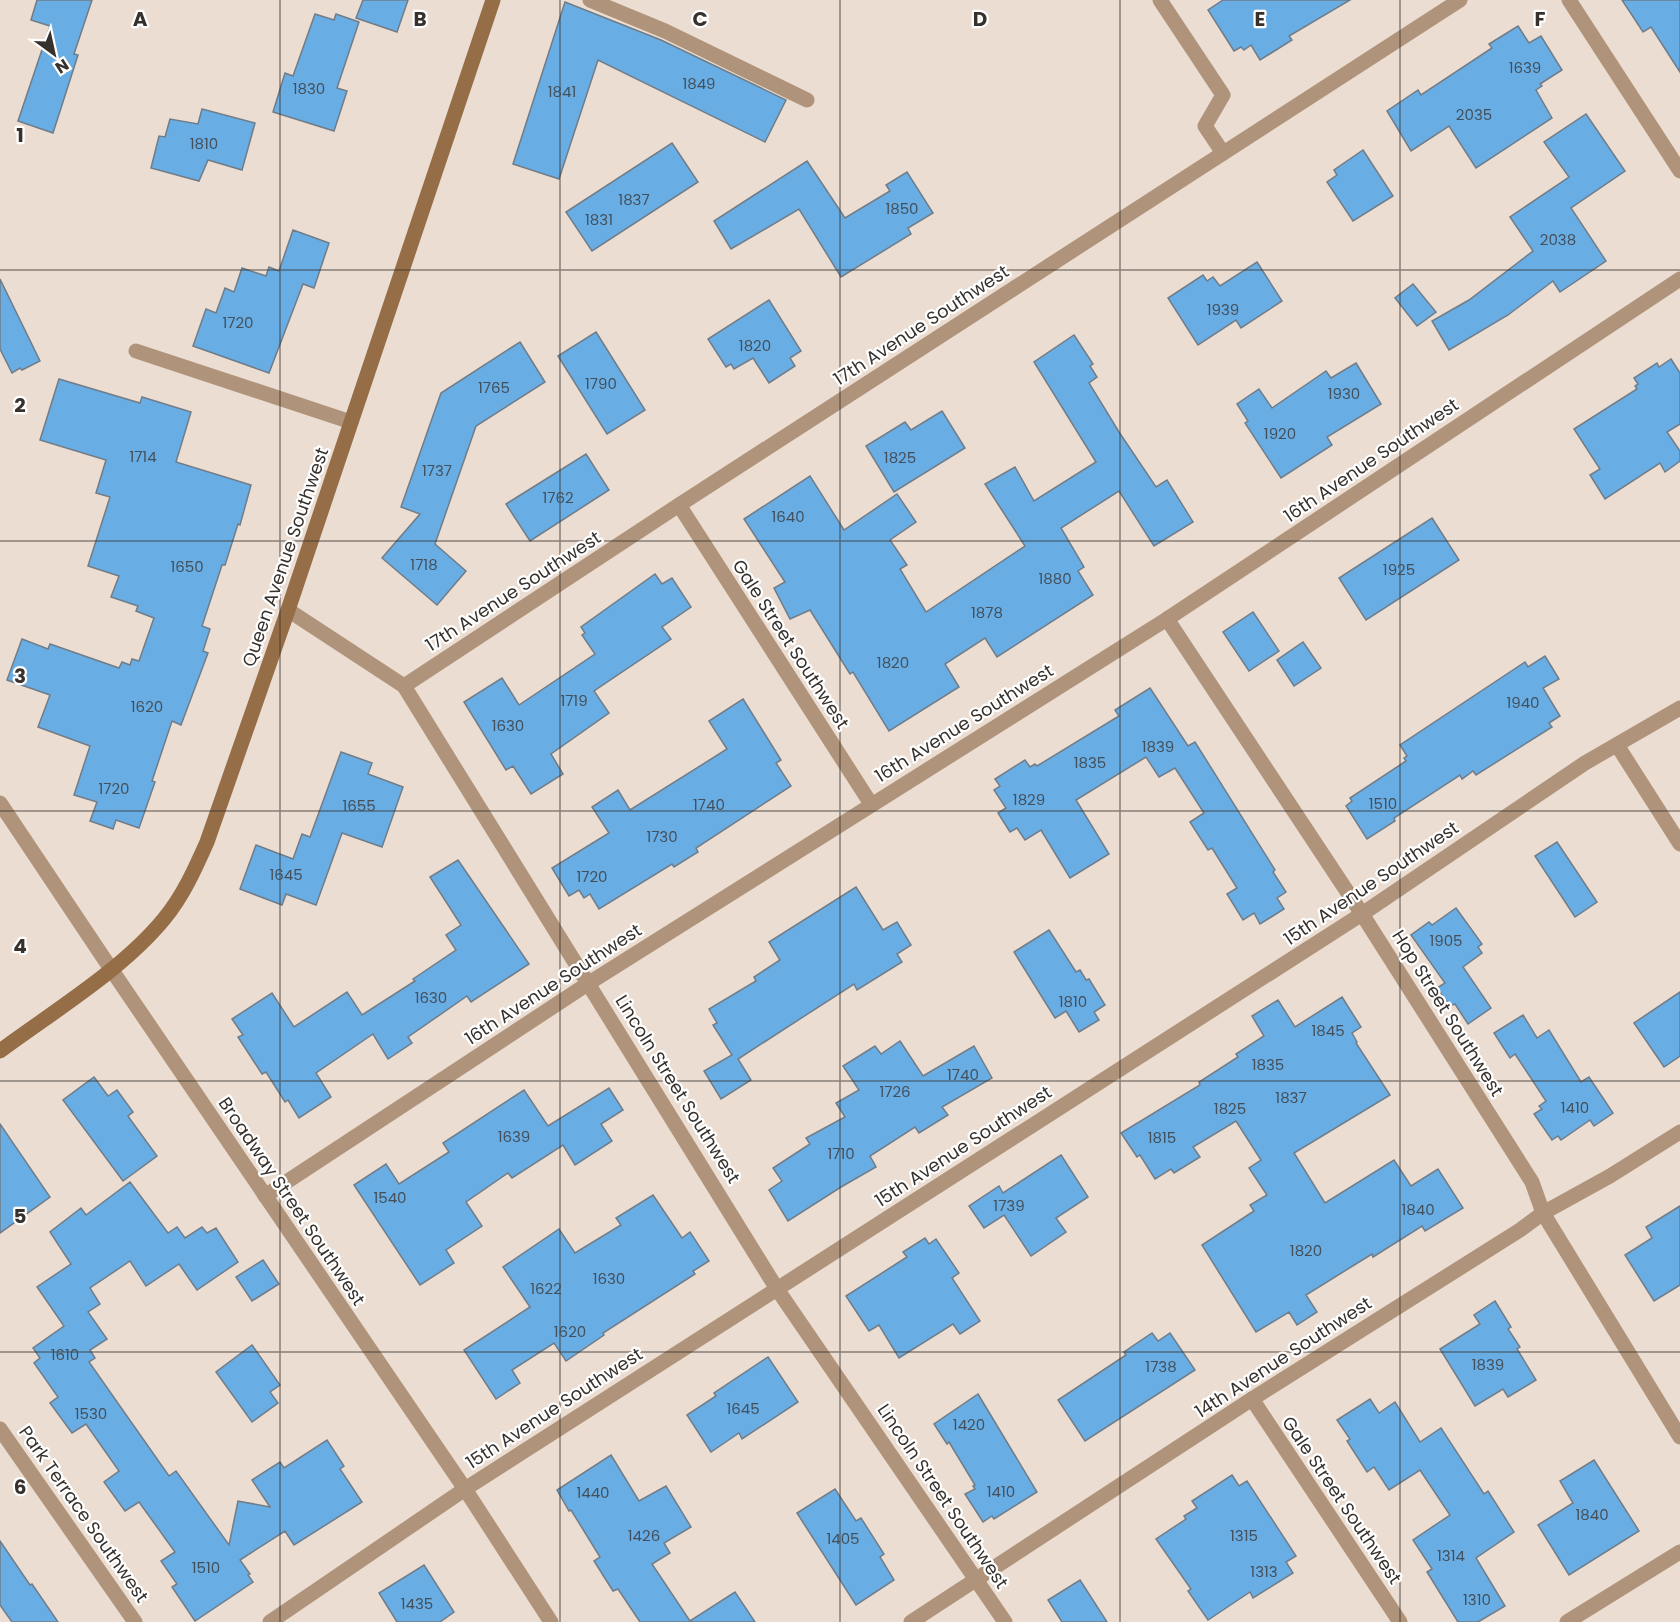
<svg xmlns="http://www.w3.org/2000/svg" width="1680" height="1622" font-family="Poppins,sans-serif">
<rect width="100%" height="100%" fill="#ebddd1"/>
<!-- building -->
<g fill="#69ade5" stroke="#707c87" stroke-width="1.5">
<path d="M37,0H92L74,54L78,55L53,133L18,121L50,26L31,20Z"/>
<path d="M363,0H408L397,32L356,18Z"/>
<path d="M1223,0H1350L1289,36L1292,40L1260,60L1251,45L1244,50L1241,47L1234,51L1208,10Z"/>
<path d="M1622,0H1680V72L1651,27L1643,32Z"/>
<path d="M565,2L661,40L786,100L765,142L598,60L559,179L513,164Z"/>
<path d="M315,14L334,20L336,14L359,22L337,88L347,91L334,131L273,112L285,73L293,76Z"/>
<path d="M1518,26L1529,43L1541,36L1562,70L1540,84L1542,86L1536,90L1552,118L1476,168L1449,126L1411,151L1387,111L1418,90L1421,95L1492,48L1489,44Z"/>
<path d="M202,109L255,123L242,170L208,160L199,181L151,168L159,136L165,137L170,119L198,124Z"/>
<path d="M1586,114L1625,171L1571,208L1606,261L1560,292L1553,281L1508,315L1449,350L1432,321L1469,300L1533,251L1510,217L1569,177L1544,142Z"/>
<path d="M672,143L698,182L592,251L566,212Z"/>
<path d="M1363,150L1393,196L1353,221L1327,182L1337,175L1334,170Z"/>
<path d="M807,161L845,218L890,191L886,185L907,172L933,213L908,228L911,234L841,277L799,209L731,249L714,221Z"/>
<path d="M293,230L329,243L314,288L303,284L269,373L193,346L206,309L216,313L225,288L234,292L242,268L266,276L269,267L279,271Z"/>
<path d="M1257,262L1282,301L1241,328L1236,320L1198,345L1168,298L1203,275L1207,281L1213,277L1220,286Z"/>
<path d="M0,279L40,361L22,370L20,368L12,373L0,349Z"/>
<path d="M1413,284L1436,312L1417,326L1395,298Z"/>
<path d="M769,300L801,351L790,358L795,366L769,383L753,358L734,369L731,364L726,367L708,339Z"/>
<path d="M596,332L645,410L607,434L558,356Z"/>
<path d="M1074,335L1093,364L1090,366L1097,377L1089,383L1119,432L1156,487L1167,480L1193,522L1154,546L1119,491L1061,528L1084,567L1078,571L1093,595L997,657L985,638L945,664L959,687L889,731L853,672L850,674L810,610L790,619L774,588L785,582L744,519L810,476L844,530L897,494L916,522L890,540L907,565L900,569L926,612L1025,546L985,484L1015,467L1034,501L1096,462L1034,362Z"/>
<path d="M520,342L545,382L476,426L435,544L466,571L437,605L382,558L420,514L401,507L441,393Z"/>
<path d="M1671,359L1680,373V424L1667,432L1680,451V461L1665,472L1660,463L1605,499L1590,475L1600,469L1574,429L1637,389L1635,386L1638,384L1634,378L1657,363L1659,367Z"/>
<path d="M1356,363L1381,404L1327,437L1332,445L1281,478L1245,423L1248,421L1237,404L1259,389L1272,408L1326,371L1331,378Z"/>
<path d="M59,379L140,403L142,397L191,412L176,462L251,485L240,525L238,524L225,565H222L202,626L210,629L203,651L208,653L181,725L172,721L152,781L155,782L139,828L116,820L113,829L90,821L97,802L74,795L90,746L38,727L50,695L7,680L22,639L48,649L50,644L119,668L122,662L130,665L132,659L139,661L154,618L136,611L138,606L111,597L119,576L88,566L110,497L96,493L106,460L40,440Z"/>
<path d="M942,411L965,448L894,492L866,446L905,422L911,430Z"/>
<path d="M586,454L609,490L530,541L506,504Z"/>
<path d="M1432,518L1459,560L1366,620L1339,578Z"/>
<path d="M655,574L662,584L672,578L691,607L662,627L671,639L594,691L609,713L551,754L563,774L531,794L513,766L506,770L464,702L502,678L519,705L595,654L582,635L585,633L581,627Z"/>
<path d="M1253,612L1279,651L1249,671L1223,632Z"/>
<path d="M1303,642L1321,668L1294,686L1277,660Z"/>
<path d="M1545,656L1559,679L1543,688L1560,716L1549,723L1552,727L1476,775L1473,771L1462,779L1460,775L1394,818L1395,821L1367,839L1346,806L1352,801L1350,798L1406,761L1404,758L1407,756L1400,745L1525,662L1528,667Z"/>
<path d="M1150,688L1188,746L1195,742L1275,870L1273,872L1286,892L1277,898L1284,909L1260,924L1254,913L1243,920L1227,894L1237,888L1212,848L1208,850L1190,822L1204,813L1175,768L1159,777L1146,757L1076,800L1109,854L1070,878L1041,830L1025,840L1017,828L1010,832L998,813L1006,808L994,790L1000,786L995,779L1025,760L1030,767L1035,764L1037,766L1119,716L1115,710Z"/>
<path d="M743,699L781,760L776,763L791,786L696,848L698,852L674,867L672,864L599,909L590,894L584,898L579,890L569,896L552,868L609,833L592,807L618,790L630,810L727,749L709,721Z"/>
<path d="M341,752L372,763L368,774L403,787L382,847L342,833L316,905L286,894L282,905L240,889L256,845L293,859L302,834L310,837Z"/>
<path d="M1557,842L1597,902L1575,917L1535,856Z"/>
<path d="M458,860L529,964L471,1002L467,996L408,1037L412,1043L388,1059L373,1034L316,1073L331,1097L299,1118L288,1100L285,1102L266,1072L262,1074L238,1037L243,1035L232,1019L272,993L294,1027L347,992L362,1015L415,981L413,979L456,950L446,935L461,925L430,877Z"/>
<path d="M856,887L883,930L897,922L911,945L897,954L902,962L857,990L854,984L738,1059L751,1080L721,1099L704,1071L732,1055L713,1025L717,1023L709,1009L756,981L754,977L780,960L769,942Z"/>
<path d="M1456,908L1482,944L1478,947L1482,953L1463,967L1491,1008L1468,1024L1455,1004L1450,1006L1437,988L1445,983L1411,935L1429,922L1432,925Z"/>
<path d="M1049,930L1076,972L1080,970L1086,980L1089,979L1105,1005L1094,1012L1099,1020L1079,1032L1066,1011L1055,1018L1014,952Z"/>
<path d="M1680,992V1056L1664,1067L1634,1023Z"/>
<path d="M1342,997L1361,1027L1352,1033L1357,1042L1356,1043L1390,1095L1294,1153L1325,1203L1394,1160L1411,1186L1438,1169L1463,1208L1425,1231L1422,1226L1373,1257L1372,1254L1306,1295L1317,1312L1297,1325L1289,1312L1256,1332L1202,1245L1254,1211L1250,1205L1267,1195L1249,1168L1261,1160L1236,1121L1193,1147L1200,1157L1174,1173L1171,1169L1155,1179L1140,1155L1137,1157L1121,1133L1200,1085L1199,1082L1238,1057L1236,1054L1264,1036L1252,1016L1278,1000L1295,1027Z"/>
<path d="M1523,1015L1537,1038L1549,1030L1581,1082L1589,1077L1613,1113L1594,1126L1590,1120L1561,1140L1558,1136L1552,1140L1534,1114L1542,1109L1539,1106L1546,1101L1515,1054L1510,1058L1494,1033Z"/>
<path d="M900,1041L923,1076L974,1046L992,1078L942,1107L948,1115L919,1133L915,1127L870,1156L876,1167L841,1187L788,1221L769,1190L782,1181L773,1168L810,1144L806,1138L845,1117L836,1103L859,1090L843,1066L875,1046L881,1054Z"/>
<path d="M94,1077L108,1096L117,1090L133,1112L128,1116L130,1119L157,1156L123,1181L63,1100Z"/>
<path d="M609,1088L623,1110L601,1124L612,1141L575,1165L563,1145L512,1178L508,1173L466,1202L482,1226L446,1250L454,1263L420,1285L354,1185L386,1164L399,1184L449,1152L443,1143L524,1090L548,1126Z"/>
<path d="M0,1124L50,1197L0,1233Z"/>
<path d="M1061,1155L1088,1197L1056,1218L1066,1232L1031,1256L1004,1215L984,1228L969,1206L999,1186L1003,1193Z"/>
<path d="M130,1182L168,1233L177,1227L185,1238L202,1227L207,1233L216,1228L238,1262L197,1290L179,1264L146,1286L130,1261L90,1288L100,1304L88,1312L107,1339L90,1350L95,1358L89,1362L169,1476L176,1471L229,1545L238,1501L270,1507L252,1480L280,1462L284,1468L327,1440L344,1466L340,1469L362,1502L294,1545L285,1531L240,1560L250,1574L248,1575L253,1582L195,1621L172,1587L177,1584L161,1561L175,1552L139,1502L125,1511L104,1482L119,1471L86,1424L72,1433L50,1403L58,1397L34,1363L40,1358L33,1348L64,1326L37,1287L71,1264L50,1232L81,1208L86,1215Z"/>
<path d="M653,1195L682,1238L690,1232L709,1261L693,1271L695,1274L603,1333L604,1335L566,1361L554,1343L512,1370L520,1383L496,1399L464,1350L530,1307L503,1267L559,1229L575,1253L621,1225L616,1218Z"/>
<path d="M1680,1206V1285L1654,1301L1625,1255L1652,1238L1646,1227Z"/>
<path d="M925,1238L929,1244L936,1239L959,1273L952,1278L980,1321L960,1334L953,1324L899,1358L879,1325L869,1331L846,1296L907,1257L903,1252Z"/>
<path d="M263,1260L279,1284L252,1301L236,1277Z"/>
<path d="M1495,1301L1511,1327L1508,1329L1520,1347L1517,1349L1536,1380L1508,1397L1503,1389L1475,1406L1440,1349L1480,1324L1474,1315Z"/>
<path d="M1152,1333L1158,1341L1170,1333L1195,1370L1085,1441L1058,1400L1126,1355L1124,1352Z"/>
<path d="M252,1345L280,1385L270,1392L278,1403L252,1422L216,1372Z"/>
<path d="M768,1357L798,1402L742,1439L739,1433L711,1452L687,1415L716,1396L714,1393Z"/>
<path d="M978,1394L1037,1492L994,1519L992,1516L983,1522L965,1494L975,1489L973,1486L975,1485L949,1442L947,1444L934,1424Z"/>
<path d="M1370,1399L1379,1413L1395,1402L1420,1442L1441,1428L1484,1494L1488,1491L1514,1532L1476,1558L1505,1606L1478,1622H1458L1427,1572L1432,1569L1413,1540L1450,1515L1420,1470L1389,1490L1374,1467L1367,1472L1347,1441L1350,1439L1337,1420Z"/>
<path d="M611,1455L639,1501L666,1486L691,1527L664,1543L670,1553L652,1564L690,1621L735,1592L755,1622H640L618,1589L613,1591L594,1561L600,1557L571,1510L569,1511L557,1490Z"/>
<path d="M1594,1460L1639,1531L1569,1575L1538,1525L1573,1503L1560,1481Z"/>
<path d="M1232,1475L1239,1486L1247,1481L1296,1556L1286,1562L1293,1573L1253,1598L1250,1592L1208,1620L1188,1591L1191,1589L1156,1539L1186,1519L1184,1516L1197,1508L1192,1501Z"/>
<path d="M835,1489L856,1521L861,1518L884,1554L880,1557L894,1580L856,1605L797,1513Z"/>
<path d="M0,1541L30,1585L32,1584L58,1622H12L0,1605Z"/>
<path d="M424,1565L454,1612L440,1622H397L379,1593Z"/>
<path d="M1080,1580L1107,1622H1062L1048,1600Z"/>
</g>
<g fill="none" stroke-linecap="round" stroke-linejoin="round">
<!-- service -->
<g stroke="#af937a" stroke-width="15">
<path d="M590,0L665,31L807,100"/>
<path d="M1160,0L1223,95L1205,126L1223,153"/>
<path d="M136,351L351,422"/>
<path d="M1617,745L1680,844"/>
</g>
<!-- minor -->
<g stroke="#af937a" stroke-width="15">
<path d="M1569,0L1680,171"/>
<path d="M679,505L871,804"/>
<path d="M288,610L404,686L777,1289L1005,1622"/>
<path d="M1167,619L1362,914L1532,1182L1543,1213L1680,1437"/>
<path d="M404,686L679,505L1460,0"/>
<path d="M0,803L111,969"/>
<path d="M265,1196L589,983L1167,619L1680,279"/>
<path d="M1252,1399L1400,1622"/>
<path d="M0,1429L135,1622"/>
<path d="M270,1622L465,1489L1362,914L1585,763L1680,708"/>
<path d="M911,1622L1252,1399L1520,1230L1543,1213L1610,1176L1680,1132"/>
<path d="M1567,1622L1680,1552"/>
</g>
<!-- tertiary -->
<path stroke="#af937a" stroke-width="15" d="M111,969L465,1489L551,1622"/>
<!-- secondary -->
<path stroke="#956d47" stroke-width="15" d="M0,1051C54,1011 122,970 164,919C183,896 195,869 207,842L288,610L493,0"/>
</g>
<!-- grid -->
<path fill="none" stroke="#36312d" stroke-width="1.5" stroke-opacity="0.55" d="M280,0V1622M560,0V1622M840,0V1622M1120,0V1622M1400,0V1622M0,270H1680M0,541H1680M0,811H1680M0,1081H1680M0,1352H1680"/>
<g text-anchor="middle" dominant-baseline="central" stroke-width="4.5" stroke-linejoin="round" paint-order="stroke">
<!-- number labels -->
<g font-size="15" fill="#43505b">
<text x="1525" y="67">1639</text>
<text x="699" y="83">1849</text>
<text x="309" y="88">1830</text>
<text x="562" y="91">1841</text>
<text x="1474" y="114">2035</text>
<text x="204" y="143">1810</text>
<text x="634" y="199">1837</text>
<text x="902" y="208">1850</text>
<text x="599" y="219">1831</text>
<text x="1558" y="239">2038</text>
<text x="1223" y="309">1939</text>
<text x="238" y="322">1720</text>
<text x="755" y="345">1820</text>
<text x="601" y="383">1790</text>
<text x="494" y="387">1765</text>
<text x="1344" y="393">1930</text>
<text x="1280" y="433">1920</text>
<text x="143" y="456">1714</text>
<text x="900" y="457">1825</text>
<text x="437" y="470">1737</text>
<text x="558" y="497">1762</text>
<text x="788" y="516">1640</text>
<text x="424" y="564">1718</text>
<text x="187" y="566">1650</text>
<text x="1399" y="569">1925</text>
<text x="1055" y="578">1880</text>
<text x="987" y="612">1878</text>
<text x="893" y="662">1820</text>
<text x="574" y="700">1719</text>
<text x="1523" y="702">1940</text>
<text x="147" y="706">1620</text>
<text x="508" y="725">1630</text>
<text x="1158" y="746">1839</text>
<text x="1090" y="762">1835</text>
<text x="114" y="788">1720</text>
<text x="1029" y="799">1829</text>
<text x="1383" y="803">1510</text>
<text x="709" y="804">1740</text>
<text x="359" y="805">1655</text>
<text x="662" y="836">1730</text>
<text x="286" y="874">1645</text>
<text x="592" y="876">1720</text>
<text x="1446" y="940">1905</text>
<text x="431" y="997">1630</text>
<text x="1073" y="1001">1810</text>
<text x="1328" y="1030">1845</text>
<text x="1268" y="1064">1835</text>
<text x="963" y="1074">1740</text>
<text x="895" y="1091">1726</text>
<text x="1291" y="1097">1837</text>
<text x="1575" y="1107">1410</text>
<text x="1230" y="1108">1825</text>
<text x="514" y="1136">1639</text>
<text x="1162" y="1137">1815</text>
<text x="841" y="1153">1710</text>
<text x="390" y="1197">1540</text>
<text x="1009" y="1205">1739</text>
<text x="1418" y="1209">1840</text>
<text x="1306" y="1250">1820</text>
<text x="609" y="1278">1630</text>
<text x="546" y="1288">1622</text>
<text x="570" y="1331">1620</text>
<text x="65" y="1354">1610</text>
<text x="1488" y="1364">1839</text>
<text x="1161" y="1366">1738</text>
<text x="743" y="1408">1645</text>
<text x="91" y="1413">1530</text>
<text x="969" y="1424">1420</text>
<text x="1001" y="1491">1410</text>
<text x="593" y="1492">1440</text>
<text x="1592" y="1514">1840</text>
<text x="644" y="1535">1426</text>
<text x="1244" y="1535">1315</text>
<text x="843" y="1538">1405</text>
<text x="1451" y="1555">1314</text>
<text x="206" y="1567">1510</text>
<text x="1264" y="1571">1313</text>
<text x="1477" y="1599">1310</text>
<text x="417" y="1603">1435</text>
</g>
<!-- street labels -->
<g font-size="18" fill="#36312d" stroke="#fff">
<text transform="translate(921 325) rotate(-33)">17th Avenue Southwest</text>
<text transform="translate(1371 460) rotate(-34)">16th Avenue Southwest</text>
<text transform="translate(285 557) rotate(-71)">Queen Avenue Southwest</text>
<text transform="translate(513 591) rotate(-33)">17th Avenue Southwest</text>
<text transform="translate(791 644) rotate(57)">Gale Street Southwest</text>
<text transform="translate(964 723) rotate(-32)">16th Avenue Southwest</text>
<text transform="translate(1371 883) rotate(-34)">15th Avenue Southwest</text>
<text transform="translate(553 984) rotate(-33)">16th Avenue Southwest</text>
<text transform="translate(1448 1013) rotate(58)">Hop Street Southwest</text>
<text transform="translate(678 1089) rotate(58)">Lincoln Street Southwest</text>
<text transform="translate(963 1146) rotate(-33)">15th Avenue Southwest</text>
<text transform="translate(292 1201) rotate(56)">Broadway Street Southwest</text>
<text transform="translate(1283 1357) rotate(-33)">14th Avenue Southwest</text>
<text transform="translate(554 1408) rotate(-33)">15th Avenue Southwest</text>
<text transform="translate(943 1496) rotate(56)">Lincoln Street Southwest</text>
<text transform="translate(1342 1500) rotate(56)">Gale Street Southwest</text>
<text transform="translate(84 1514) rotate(55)">Park Terrace Southwest</text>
</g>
</g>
<g font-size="20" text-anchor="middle" font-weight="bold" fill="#36312d" stroke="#fff" stroke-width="4.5" stroke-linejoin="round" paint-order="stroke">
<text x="140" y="26">A</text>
<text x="420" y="26">B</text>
<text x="700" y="26">C</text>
<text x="980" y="26">D</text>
<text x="1260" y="26">E</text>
<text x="1540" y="26">F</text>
<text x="20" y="142">1</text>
<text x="20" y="412">2</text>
<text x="20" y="683">3</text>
<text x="20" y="953">4</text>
<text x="20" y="1223">5</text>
<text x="20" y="1494">6</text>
</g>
<!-- north arrow -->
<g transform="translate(54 54) rotate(147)" stroke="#ffffff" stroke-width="4.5" paint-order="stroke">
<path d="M0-4.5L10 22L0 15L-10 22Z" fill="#36312d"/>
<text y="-9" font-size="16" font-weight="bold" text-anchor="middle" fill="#36312d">N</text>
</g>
</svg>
